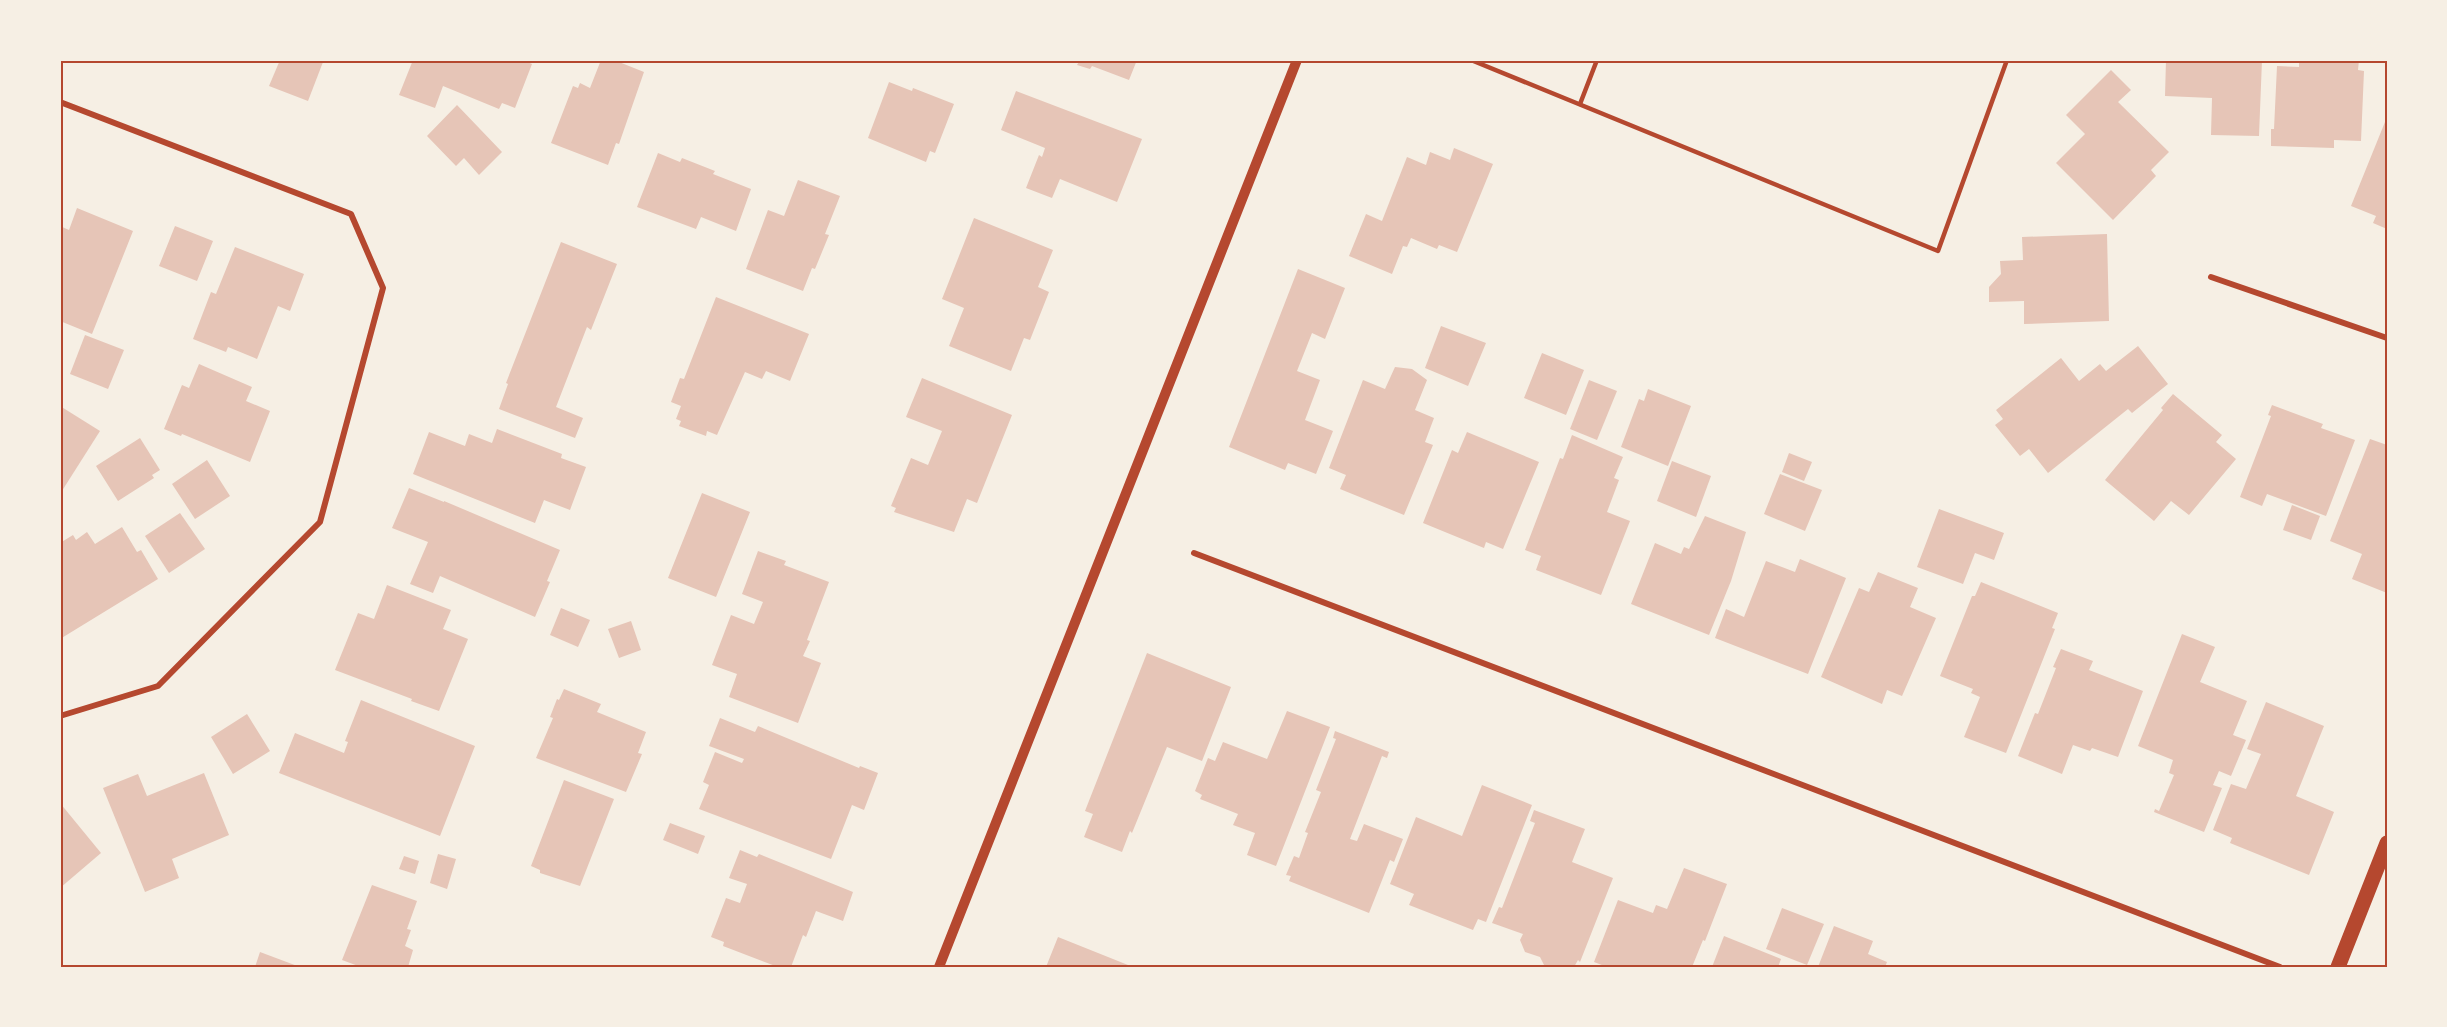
<svg xmlns="http://www.w3.org/2000/svg" width="2447" height="1027" font-family="Lora,serif">
<rect width="100%" height="100%" fill="#f6efe4"/>
<!-- building -->
<g fill="#e6c5b7">
<path d="M280,60H319L323,62L308,101L269,86Z"/>
<path d="M413,60H523L532,64L515,108L502,103L499,109L443,86L435,108L399,95Z"/>
<path d="M601,60H614L644,72L619,144L616,143L608,165L551,143L573,86L578,88L580,83L590,88Z"/>
<path d="M1080,60H1137L1129,80L1092,66L1090,69L1077,65Z"/>
<path d="M2166,60H2262L2259,136L2211,135L2212,98L2165,96Z"/>
<path d="M2299,60H2359L2358,70L2364,71L2361,141L2334,140V148L2271,146V129H2274L2277,66L2299,67Z"/>
<path d="M2111,70L2131,90L2118,102L2169,152L2151,170L2156,176L2113,220L2056,163L2085,134L2066,115Z"/>
<path d="M889,82L912,91L913,88L954,104L935,153L930,151L926,162L868,138Z"/>
<path d="M1016,91L1142,139L1117,202L1060,179L1052,198L1026,188L1039,155L1042,157L1045,148L1001,130Z"/>
<path d="M457,105L502,152L479,175L464,158L456,166L427,136Z"/>
<path d="M2387,117V229L2373,223L2376,216L2351,206Z"/>
<path d="M1454,148L1493,164L1457,252L1439,245L1437,249L1411,238L1407,247L1403,246L1392,274L1349,256L1366,214L1382,221L1407,157L1426,165L1430,152L1450,160Z"/>
<path d="M658,153L680,162L682,158L715,171L713,174L751,189L736,231L701,217L696,229L637,207Z"/>
<path d="M798,180L840,196L825,234L829,235L815,269L812,268L803,291L746,269L768,210L784,216Z"/>
<path d="M77,208L133,231L92,334L60,321V226L69,230Z"/>
<path d="M974,218L1053,250L1038,287L1049,292L1030,340L1024,338L1011,371L949,346L964,308L942,299Z"/>
<path d="M175,226L213,241L197,281L159,266Z"/>
<path d="M2107,234L2109,321L2024,324V301L1989,302V287L2001,274L2000,261L2023,260L2022,237Z"/>
<path d="M561,242L617,264L591,330L587,327L556,407L583,418L575,438L499,409L508,384L506,383Z"/>
<path d="M235,247L304,274L290,311L278,306L257,359L228,347L226,352L193,339L211,292L216,294Z"/>
<path d="M1298,269L1345,288L1325,339L1312,333L1297,371L1320,380L1305,420L1333,431L1316,474L1288,463L1285,470L1229,447Z"/>
<path d="M716,297L809,334L790,381L766,371L762,379L745,372L717,435L707,431L706,436L679,426L681,421L676,419L681,406L671,402L680,378L684,379Z"/>
<path d="M1441,326L1486,343L1468,386L1425,368Z"/>
<path d="M85,335L124,350L108,389L70,374Z"/>
<path d="M2138,346L2168,384L2132,413L2128,409L2048,473L2029,449L2020,456L1995,425L2003,419L1996,410L2061,358L2079,381L2100,364L2106,371Z"/>
<path d="M1542,353L1584,370L1566,415L1524,398Z"/>
<path d="M199,364L252,387L246,401L270,411L250,462L182,434L181,436L164,429L182,385L189,388Z"/>
<path d="M1395,367L1412,369L1427,380L1415,410L1434,418L1425,442L1433,445L1404,515L1340,489L1346,475L1329,468L1363,380L1385,389Z"/>
<path d="M922,378L1012,415L977,503L967,499L954,532L894,512L896,508L891,506L911,458L928,465L942,431L906,417Z"/>
<path d="M1589,380L1617,391L1597,440L1570,429Z"/>
<path d="M1648,389L1691,406L1668,466L1621,447L1639,399L1644,401Z"/>
<path d="M2173,394L2222,435L2216,442L2236,459L2189,515L2171,501L2154,521L2105,480L2163,410L2161,408Z"/>
<path d="M2272,405L2323,424L2321,428L2355,440L2326,516L2267,494L2262,506L2240,497L2271,416L2268,415Z"/>
<path d="M60,406L100,431L60,494Z"/>
<path d="M497,429L562,454L561,458L586,467L570,510L544,500L535,523L413,474L429,432L465,446L469,434L492,443Z"/>
<path d="M1467,432L1539,462L1503,549L1486,542L1484,548L1423,523L1452,450L1458,453Z"/>
<path d="M1572,435L1623,457L1614,478L1619,480L1607,512L1630,521L1601,595L1536,570L1541,556L1525,550L1560,458L1563,459Z"/>
<path d="M140,438L160,470L152,475L154,478L118,501L96,466Z"/>
<path d="M2370,439L2387,445V593L2352,579L2362,554L2330,541Z"/>
<path d="M1789,453L1812,462L1804,481L1782,472Z"/>
<path d="M207,460L230,496L195,519L172,484Z"/>
<path d="M1672,461L1711,476L1696,517L1657,501Z"/>
<path d="M1780,474L1822,490L1805,531L1764,514Z"/>
<path d="M409,488L444,502V501L560,550L547,581L550,582L535,617L440,576L433,593L410,584L428,542L392,528Z"/>
<path d="M702,493L750,512L716,597L668,578Z"/>
<path d="M2292,505L2320,516L2311,540L2283,530Z"/>
<path d="M1939,509L2004,533L1994,560L1975,553L1963,584L1917,567Z"/>
<path d="M180,513L205,549L169,573L145,536Z"/>
<path d="M1705,516L1746,532L1731,581L1709,635L1631,604L1655,543L1681,554L1684,547L1689,549Z"/>
<path d="M122,527L137,552L141,550L158,579L60,639V543L73,535L76,540L87,532L95,544Z"/>
<path d="M758,551L786,561L784,565L829,582L807,640L810,641L803,656L821,663L798,723L729,697L737,674L712,665L731,615L754,624L763,602L742,594Z"/>
<path d="M1800,559L1846,578L1808,674L1715,638L1726,609L1744,617L1766,561L1795,572Z"/>
<path d="M1878,572L1918,588L1910,607L1936,618L1902,696L1887,690L1882,704L1821,677L1859,588L1869,592Z"/>
<path d="M1981,582L2058,613L2052,628L2055,629L2006,753L1964,737L1980,697L1971,693L1973,689L1940,676L1972,596H1975Z"/>
<path d="M387,585L451,610L443,629L468,639L439,711L411,701L412,699L335,670L358,613L374,619Z"/>
<path d="M561,608L590,620L578,647L550,635Z"/>
<path d="M631,621L641,650L619,658L608,629Z"/>
<path d="M2182,634L2215,647L2200,682L2247,701L2233,735L2246,740L2231,776L2219,771L2213,785L2222,788L2204,832L2154,812L2155,809L2159,811L2174,775L2169,773L2173,760L2138,746Z"/>
<path d="M2061,649L2093,661L2089,670L2143,691L2118,757L2092,748L2090,751L2073,745L2062,774L2018,756L2035,713L2038,714L2056,668L2053,667Z"/>
<path d="M1147,653L1231,687L1202,761L1167,747L1132,833L1130,831L1122,852L1084,837L1093,814L1085,811Z"/>
<path d="M564,689L601,704L597,712L646,732L638,753L642,754L626,792L536,758L553,718L550,717L557,699L559,700Z"/>
<path d="M361,700L475,746L440,836L279,773L295,733L344,753L348,742L345,741Z"/>
<path d="M2266,702L2324,726L2296,796L2334,812L2309,875L2230,843L2232,838L2213,830L2231,784L2246,789L2261,754L2247,749Z"/>
<path d="M1287,711L1330,727L1276,866L1247,855L1255,833L1233,825L1238,814L1200,799L1202,795L1195,791L1208,758L1215,761L1223,742L1267,759Z"/>
<path d="M247,714L270,751L233,774L211,737Z"/>
<path d="M720,718L755,732L758,726L859,768L860,766L878,773L864,810L852,805L831,859L699,809L709,785L703,782L715,752L742,763L744,759L709,746Z"/>
<path d="M1335,731L1389,752L1387,758L1382,756L1350,839L1357,841L1364,824L1403,839L1394,862L1390,860L1369,913L1289,881L1291,876L1286,875L1294,856L1299,858L1308,833L1305,832L1321,792L1316,790L1336,739L1333,738Z"/>
<path d="M204,773L229,835L172,859L179,878L145,892L103,788L138,774L147,796Z"/>
<path d="M564,780L614,799L580,886L540,873V870L531,866Z"/>
<path d="M1482,785L1532,805L1486,922L1478,919L1473,930L1409,905L1414,894L1390,884L1416,817L1462,836Z"/>
<path d="M60,803L101,853L60,888Z"/>
<path d="M1534,810L1585,829L1572,862L1613,878L1580,962L1578,960L1574,967L1544,965L1540,957L1525,952L1520,940L1523,934L1492,923L1499,907L1502,908L1535,823L1530,821Z"/>
<path d="M670,823L705,836L698,854L663,840Z"/>
<path d="M740,850L757,857L759,854L853,892L843,921L816,911L806,937L803,935L791,967H778L723,946L724,942L711,937L726,898L740,903L747,884L729,878Z"/>
<path d="M438,854L456,859L447,889L430,883Z"/>
<path d="M404,856L419,861L415,874L399,869Z"/>
<path d="M1684,868L1727,884L1705,941L1703,940L1692,967H1607L1594,962L1618,900L1653,913L1656,905L1667,909Z"/>
<path d="M372,885L417,901L407,929L411,930L405,946L413,950L408,967H361L342,960Z"/>
<path d="M1782,908L1824,924L1807,965L1766,949Z"/>
<path d="M1834,926L1873,941L1868,954L1887,962L1885,967H1818Z"/>
<path d="M1724,936L1781,959L1778,967H1712Z"/>
<path d="M1058,937L1133,967H1046Z"/>
<path d="M260,952L300,967H255Z"/>
</g>
<g fill="none" stroke-linecap="round" stroke-linejoin="round">
<!-- service -->
<g stroke="#b5482f" stroke-width="4.5">
<path d="M1471,60L1938,251L2007,60"/>
<path d="M1580,104L1597,60"/>
</g>
<!-- minor -->
<g stroke="#b5482f" stroke-width="6">
<path d="M60,102L351,214L383,288L320,522L158,686L60,716"/>
<path d="M2211,277L2387,338"/>
<path d="M1194,553L2280,967"/>
</g>
<!-- tertiary -->
<path stroke="#b5482f" stroke-width="10" d="M939,967L1297,60"/>
<!-- primary -->
<path stroke="#b5482f" stroke-width="15" d="M2338,967L2387,843"/>
</g>
<!-- border -->
<rect width="2447" height="1027" fill="none" stroke="#f6efe4" stroke-width="123"/>
<rect x="62" y="62" width="2324" height="904" fill="none" stroke="#b5482f" stroke-width="2"/>
</svg>
